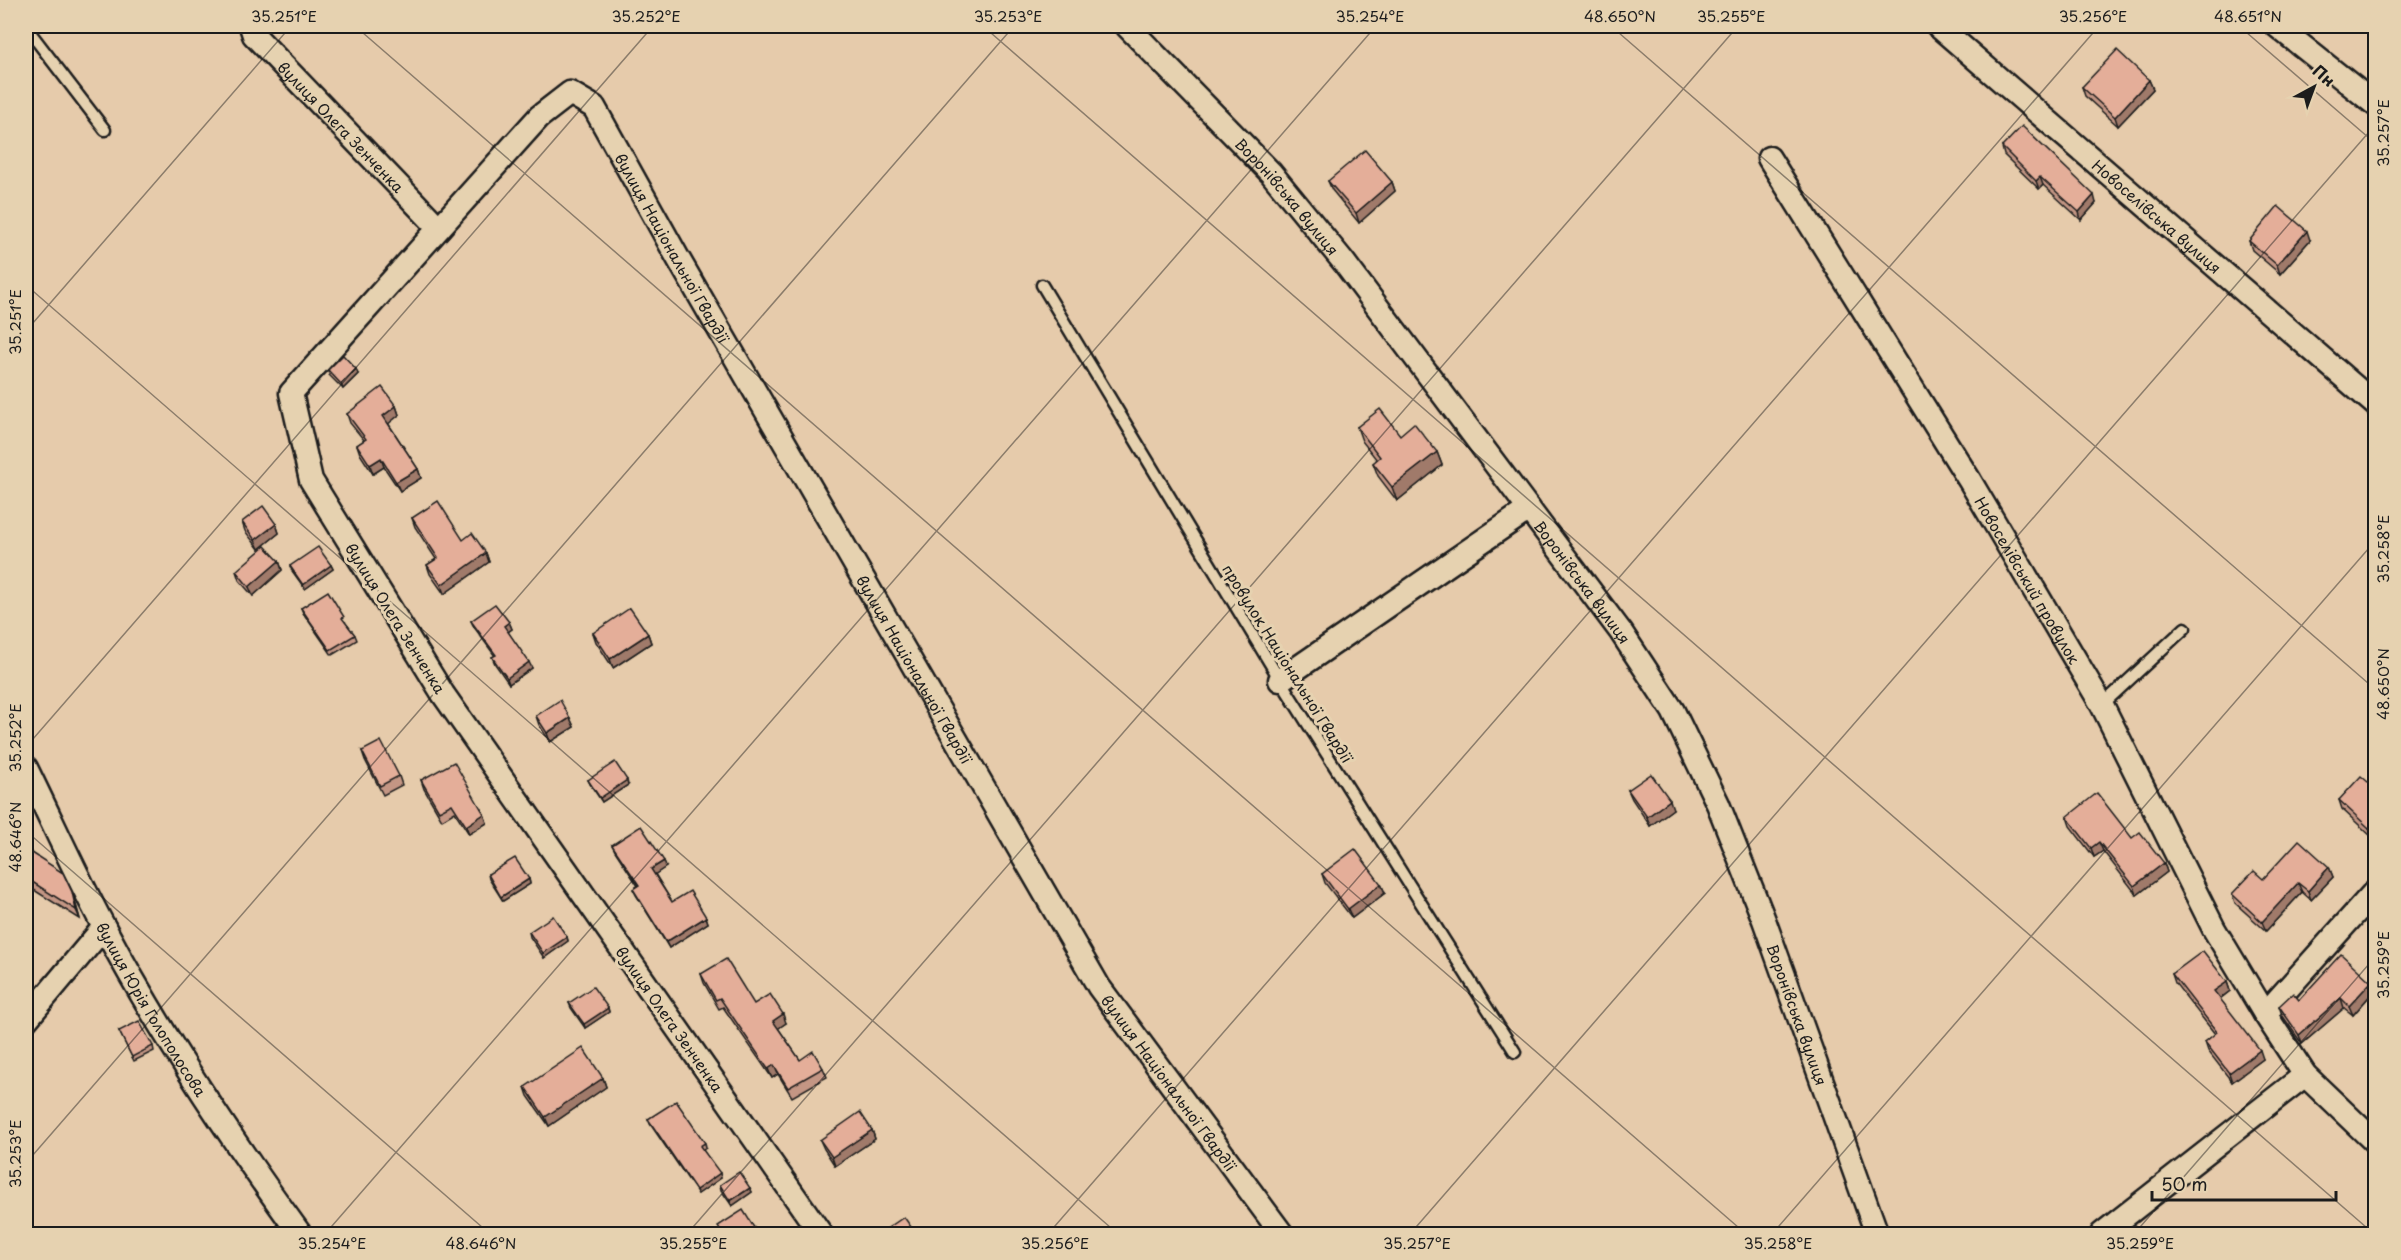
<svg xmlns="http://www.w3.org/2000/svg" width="2401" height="1260" font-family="'Playpen Sans',sans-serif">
<rect width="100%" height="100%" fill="#e6cbab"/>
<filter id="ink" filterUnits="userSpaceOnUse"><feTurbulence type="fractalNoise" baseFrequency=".0167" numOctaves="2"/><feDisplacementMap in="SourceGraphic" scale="12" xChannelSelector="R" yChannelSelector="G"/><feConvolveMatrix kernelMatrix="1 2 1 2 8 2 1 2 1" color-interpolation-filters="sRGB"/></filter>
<g filter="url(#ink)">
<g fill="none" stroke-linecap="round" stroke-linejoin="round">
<!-- service casing -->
<g stroke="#1c1c1c" stroke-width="15">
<g id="service">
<path d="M26,27L105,130"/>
<path d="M1042,285L1280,680L1515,1052"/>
<path d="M2102,705L2185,628"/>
</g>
</g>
<!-- minor casing -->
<g stroke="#1c1c1c" stroke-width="27">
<g id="minor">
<path id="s1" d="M251,26L254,35L439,228"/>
<path id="s2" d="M1127,26L1271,173L1343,261L1621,632L1673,711L1718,804L1764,920L1877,1234"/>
<path id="s3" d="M1938,26L2376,405"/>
<path d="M2277,26L2376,105"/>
<path id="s4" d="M1769,158L1970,481L2102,705L2214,929L2265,1014L2305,1075L2376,1143"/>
<path d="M1280,680L1529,509"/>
<path id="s5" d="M26,768C52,821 76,875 104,927C161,1035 229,1136 300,1234"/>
<path d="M2265,1014L2376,890"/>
<path d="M26,1020L104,927"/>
<path id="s6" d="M821,1234L443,694L311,480L291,393L539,117L570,93L594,107L679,260L1099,987L1282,1234"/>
<path d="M2102,1234L2305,1075"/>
</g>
</g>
<!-- service -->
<use href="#service" stroke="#e6d2b0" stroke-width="10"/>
<!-- minor -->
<use href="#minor" stroke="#e6d2b0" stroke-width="22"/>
</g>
<!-- wall -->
<g fill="#c49684" stroke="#1c1c1c" stroke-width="1.5">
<path d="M2149,80L2153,89L2118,126L2085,96L2082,87Z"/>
<path d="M2002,147L2096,203L2081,220L2043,185L2039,189L2004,155Z"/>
<path d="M1328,181L1392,182L1395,191L1359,223L1332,190Z"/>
<path d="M2310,240L2280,274L2252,250L2249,241Z"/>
<path d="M328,370L358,374L343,389L329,375Z"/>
<path d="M396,406L399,415L388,423L418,469L421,478L400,491L384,467L373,474L360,454L357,445L364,440L350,423L347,414Z"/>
<path d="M1357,427L1400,435L1437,452L1442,465L1397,501L1378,476L1373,463L1377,460L1362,441Z"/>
<path d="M412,518L463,540L486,553L489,562L444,594L430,574L427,565L436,559L415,527Z"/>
<path d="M242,522L276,524L279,533L259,549L245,531Z"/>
<path d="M279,561L282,570L253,596L239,580L236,571Z"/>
<path d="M331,565L333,569L305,589L292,571L290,566Z"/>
<path d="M301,608L346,622H345L355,635L357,640L332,655L303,613Z"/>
<path d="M471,621L509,622L512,629L508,632L532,668L509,684L495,664L492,657L495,656L474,627Z"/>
<path d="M593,633L648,634L651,643L613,668L596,642Z"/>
<path d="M536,716L570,718L574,727L550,742L539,725Z"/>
<path d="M362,751L399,776L402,785L383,795L365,760Z"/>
<path d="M421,780L484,814L487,823L469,834L455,812L442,820L424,789Z"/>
<path d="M588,780L628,785L602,802L590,784Z"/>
<path d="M2376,789V833L2372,837L2342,809L2339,800Z"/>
<path d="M1628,790L1673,809L1650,826L1632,799Z"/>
<path d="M2067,817L2164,863L2167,872L2137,895L2103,851L2094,857L2070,826Z"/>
<path d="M612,845L666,867L655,874L672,902L706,917L708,923L669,948L636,895L633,889L638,886L615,851Z"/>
<path d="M26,849L72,892L80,919L26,885Z"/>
<path d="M2329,867L2333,877L2311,900L2302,892L2266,931L2235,903L2232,894L2263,879Z"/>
<path d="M488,874L529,879L530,884L503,901L489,879Z"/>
<path d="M1322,874L1381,884L1385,893L1352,918L1325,883Z"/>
<path d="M529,932L567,937L568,941L544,958L530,937Z"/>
<path d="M701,974L786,1023L778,1028L800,1060L823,1068L827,1077L792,1097L778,1074L772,1078L723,1007L719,1009L704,983Z"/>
<path d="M2172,974L2227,982L2230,991L2220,999L2263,1059L2232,1082L2208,1051L2205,1042L2215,1034L2175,983Z"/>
<path d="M2371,982L2374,991L2353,1015L2344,1008L2302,1044L2282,1015L2279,1006Z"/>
<path d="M569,1003L608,1008L609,1012L585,1028L571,1008Z"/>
<path d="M119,1031L153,1046L154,1051L134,1061Z"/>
<path d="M603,1078L606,1087L549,1126L528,1096L525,1087Z"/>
<path d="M648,1119L705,1143L706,1148L703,1150L721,1178L698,1194L650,1124Z"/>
<path d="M872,1130L875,1139L835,1166L824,1149L820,1140Z"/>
<path d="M720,1185L750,1188L752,1192L732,1206L721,1190Z"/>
</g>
<!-- shaded-wall -->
<g fill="#a07a6b" stroke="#1c1c1c" stroke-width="1.5">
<path d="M2149,80L2153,89L2118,126L2115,117Z"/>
<path d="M2040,177L2043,185L2039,189L2036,181Z"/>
<path d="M1392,182L1395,191L1359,223L1356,213Z"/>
<path d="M2094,195L2096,203L2081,220L2079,212Z"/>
<path d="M2307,231L2310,240L2280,274L2277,265Z"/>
<path d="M356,369L358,374L343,389L341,384Z"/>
<path d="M396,406L399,415L387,425L383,416Z"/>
<path d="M1437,452L1442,465L1397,501L1392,487Z"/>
<path d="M381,458L384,467L373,474L370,465Z"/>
<path d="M418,469L421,478L400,491L396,482Z"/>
<path d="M276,524L279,533L259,549L255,540Z"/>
<path d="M486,553L489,562L444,594L441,585Z"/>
<path d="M279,561L282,570L253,596L249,587Z"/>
<path d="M331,565L333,569L305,589L303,585Z"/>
<path d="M509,622L512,629L506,633L504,626Z"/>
<path d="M648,634L651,643L613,668L610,659Z"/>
<path d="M529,662L532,668L509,684L507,678Z"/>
<path d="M570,718L574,727L550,742L547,733Z"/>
<path d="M627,780L628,785L602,802L600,798Z"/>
<path d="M1670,800L1673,809L1650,826L1647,817Z"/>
<path d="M484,814L487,823L469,834L466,826Z"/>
<path d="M2376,820V833L2372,837L2369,828Z"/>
<path d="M2099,842L2103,851L2094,857L2091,848Z"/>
<path d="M664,861L666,867L654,875L651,869Z"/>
<path d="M2164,863L2167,872L2137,895L2134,886Z"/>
<path d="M2329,867L2333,877L2311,900L2308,891Z"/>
<path d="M529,879L530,884L503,901L501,897Z"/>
<path d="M2298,883L2302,892L2266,931L2262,922Z"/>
<path d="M1381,884L1385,893L1352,918L1348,909Z"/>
<path d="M72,892L75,901L80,919L76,910Z"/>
<path d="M706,917L708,923L669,948L666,942Z"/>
<path d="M567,937L568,941L544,958L543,953Z"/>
<path d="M2227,982L2230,991L2218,1000L2214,991Z"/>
<path d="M2371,982L2374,991L2353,1015L2349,1006Z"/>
<path d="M2341,998L2344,1008L2302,1044L2299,1035Z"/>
<path d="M608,1008L609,1012L585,1028L584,1024Z"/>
<path d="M783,1014L786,1023L776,1030L773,1021Z"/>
<path d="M2260,1050L2263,1059L2232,1082L2229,1073Z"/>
<path d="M774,1065L778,1074L772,1078L768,1069Z"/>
<path d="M603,1078L606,1087L549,1126L545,1117Z"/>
<path d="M872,1130L875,1139L835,1166L832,1157Z"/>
<path d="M720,1173L721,1178L698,1194L696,1190Z"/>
<path d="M750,1188L752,1192L732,1206L730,1201Z"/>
</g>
<!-- building -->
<g fill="#e4ae99" stroke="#1c1c1c" stroke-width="1.5">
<path d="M2117,50L2149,80L2115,117L2082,87Z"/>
<path d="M2022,126L2094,195L2079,212L2040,177L2036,181L2002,147Z"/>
<path d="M1365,150L1392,182L1356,213L1328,181Z"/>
<path d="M2278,206L2307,231L2277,265L2249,241Z"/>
<path d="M343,355L356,369L341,384L328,370Z"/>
<path d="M382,387L396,406L383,416L418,469L396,482L381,458L370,465L357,445L366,439L347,414Z"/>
<path d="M1380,409L1400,435L1414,423L1437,452L1392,487L1373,463L1380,457L1357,427Z"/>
<path d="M438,501L463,540L472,533L486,553L441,585L427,565L438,558L412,518Z"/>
<path d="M263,506L276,524L255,540L242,522Z"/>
<path d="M265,546L279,561L249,587L236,571Z"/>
<path d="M318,547L331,565L303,585L290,566Z"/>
<path d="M328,591L344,617L342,618L355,635L330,650L301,608Z"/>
<path d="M495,604L509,622L504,626L529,662L507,678L492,657L496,655L471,621Z"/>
<path d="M630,608L648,634L610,659L593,633Z"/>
<path d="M560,700L570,718L547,733L536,716Z"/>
<path d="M381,741L399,776L380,786L362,751Z"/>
<path d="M454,762L484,814L466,826L452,804L439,811L421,780Z"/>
<path d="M615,762L627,780L600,798L588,780Z"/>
<path d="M1651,774L1670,800L1647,817L1628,790Z"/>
<path d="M2361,776L2376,789V820L2369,828L2339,800Z"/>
<path d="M2097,793L2132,838L2140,832L2164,863L2134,886L2099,842L2091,848L2067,817Z"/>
<path d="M641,826L664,861L651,869L672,902L690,891L706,917L666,942L633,889L639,885L612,845Z"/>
<path d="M2299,840L2329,867L2308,891L2298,883L2262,922L2232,894L2254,871L2263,879Z"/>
<path d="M26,849L63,873L72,892L76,910L26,878Z"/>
<path d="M1355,849L1381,884L1348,909L1322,874Z"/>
<path d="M515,858L529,879L501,897L488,874Z"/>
<path d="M553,916L567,937L543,953L529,932Z"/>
<path d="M2203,951L2227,982L2214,991L2260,1050L2229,1073L2205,1042L2217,1032L2172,974Z"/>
<path d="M2341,954L2371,982L2349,1006L2341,998L2299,1035L2279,1006L2293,993L2299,1000Z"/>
<path d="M726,959L754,1004L770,994L783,1014L773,1021L800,1060L813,1051L823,1068L788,1088L774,1065L768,1069L720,998L716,1000L701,974Z"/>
<path d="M593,987L608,1008L584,1024L569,1003Z"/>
<path d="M139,1021L153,1046L132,1057L119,1031Z"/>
<path d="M583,1048L603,1078L545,1117L525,1087Z"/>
<path d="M676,1101L705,1143L700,1146L720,1173L696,1190L648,1119Z"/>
<path d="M860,1112L872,1130L832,1157L820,1140Z"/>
<path d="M739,1172L750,1188L730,1201L720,1185Z"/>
<path d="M743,1210L758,1234H723L718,1226Z"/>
<path d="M904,1217L916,1234H879Z"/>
</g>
</g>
<!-- ticks -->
<path fill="none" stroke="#1c1c1c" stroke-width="1.5" stroke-opacity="0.45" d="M355,26L1746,1234M983,26L2374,1234M1611,26L2376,690M2239,26L2376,144M26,285L1118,1234M26,331L291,26M26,747L653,26M26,831L490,1234M26,1163L1014,26M325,1234L1376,26M687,1234L1738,26M1048,1234L2099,26M1410,1234L2376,124M1772,1234L2376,540M2134,1234L2376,956"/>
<g text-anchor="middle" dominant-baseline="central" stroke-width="6" stroke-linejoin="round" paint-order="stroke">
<!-- street labels -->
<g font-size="15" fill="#1c1c1c" stroke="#e6d2b0">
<text stroke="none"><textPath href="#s1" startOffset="136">вулиця Олега Зенченка</textPath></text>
<text stroke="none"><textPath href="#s2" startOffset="234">Воронівська вулиця</textPath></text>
<text stroke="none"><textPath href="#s3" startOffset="290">Новоселівська вулиця</textPath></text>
<text stroke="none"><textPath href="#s6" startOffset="1599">вулиця Національної Гвардії</textPath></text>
<text stroke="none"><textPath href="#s4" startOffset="495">Новоселівський провулок</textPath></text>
<text stroke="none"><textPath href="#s2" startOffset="720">Воронівська вулиця</textPath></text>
<text transform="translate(396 618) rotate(58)">вулиця Олега Зенченка</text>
<text transform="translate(1288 663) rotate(58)">провулок Національної Гвардії</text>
<text stroke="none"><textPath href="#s6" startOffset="2085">вулиця Національної Гвардії</textPath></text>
<text stroke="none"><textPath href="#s5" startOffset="272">вулиця Юрія Голополосова</textPath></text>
<text stroke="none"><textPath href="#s2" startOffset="1206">Воронівська вулиця</textPath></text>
<text transform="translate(670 1019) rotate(55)">вулиця Олега Зенченка</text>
<text stroke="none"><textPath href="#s6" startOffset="2571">вулиця Національної Гвардії</textPath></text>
</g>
</g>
<!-- margin -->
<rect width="2401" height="1260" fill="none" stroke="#e6d2b0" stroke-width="66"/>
<!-- north arrow -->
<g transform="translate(2314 87) rotate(41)" stroke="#e6d2b0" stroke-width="4.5" paint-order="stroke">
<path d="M0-4.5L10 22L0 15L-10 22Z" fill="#1c1c1c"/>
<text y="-9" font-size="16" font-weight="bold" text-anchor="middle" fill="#1c1c1c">Пн</text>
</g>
<!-- scale -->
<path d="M2152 1191v9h184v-9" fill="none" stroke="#1c1c1c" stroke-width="3"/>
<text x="2161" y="1191" font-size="18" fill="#1c1c1c" stroke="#e6d2b0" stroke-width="4.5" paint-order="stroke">50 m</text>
<rect x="33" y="33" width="2335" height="1194" fill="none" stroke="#1c1c1c" stroke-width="2"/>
<g font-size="15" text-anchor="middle" fill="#1c1c1c">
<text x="284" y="22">35.251°E</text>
<text x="646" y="22">35.252°E</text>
<text x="1008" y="22">35.253°E</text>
<text x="1370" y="22">35.254°E</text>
<text x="1620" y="22">48.650°N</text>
<text x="1731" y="22">35.255°E</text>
<text x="2093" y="22">35.256°E</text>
<text x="2248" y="22">48.651°N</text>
<text transform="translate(2384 133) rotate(-90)" y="5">35.257°E</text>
<text transform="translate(16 322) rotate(-90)" y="5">35.251°E</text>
<text transform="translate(2384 549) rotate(-90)" y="5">35.258°E</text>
<text transform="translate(2384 684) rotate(-90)" y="5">48.650°N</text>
<text transform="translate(16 738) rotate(-90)" y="5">35.252°E</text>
<text transform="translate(16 837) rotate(-90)" y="5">48.646°N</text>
<text transform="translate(2384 965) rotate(-90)" y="5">35.259°E</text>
<text transform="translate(16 1154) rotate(-90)" y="5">35.253°E</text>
<text x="332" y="1249">35.254°E</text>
<text x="481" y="1249">48.646°N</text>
<text x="693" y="1249">35.255°E</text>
<text x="1055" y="1249">35.256°E</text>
<text x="1417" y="1249">35.257°E</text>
<text x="1778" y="1249">35.258°E</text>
<text x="2140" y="1249">35.259°E</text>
</g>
</svg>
